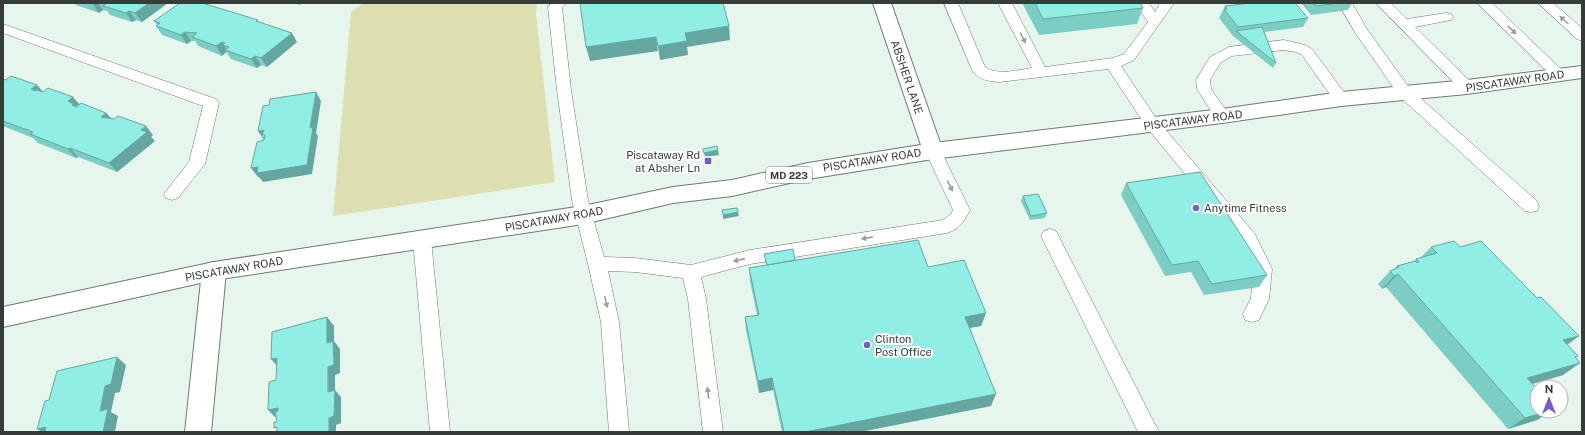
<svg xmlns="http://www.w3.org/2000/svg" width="1585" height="435" font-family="'Public Sans',sans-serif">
<rect width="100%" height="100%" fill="#e7f6ed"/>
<!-- green -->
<path fill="#dedfb0" d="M363,3H537L536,14L555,182L333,216L351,12Z"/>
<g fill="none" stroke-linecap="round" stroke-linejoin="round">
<!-- lane casing -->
<g stroke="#6c7a72" stroke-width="1">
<g id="lane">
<path d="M551,3H567L562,8L571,90L588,200L604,257L635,258L691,265L750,250L943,220L951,214L953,210L925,151L927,147L933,145L939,147L970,210C964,221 960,229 947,233L750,264L701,277L706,299L723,432H703L688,299L683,278L635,272L608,271L619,322L629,432H609L601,322L588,264L572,200L557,90L548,7Z"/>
<path d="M944,3H958L985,67C998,76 1017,70 1032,68L998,3H1012L1045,67L1113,58L1124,54L1148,22L1135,3H1149L1155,12L1160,3H1174L1134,60L1121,66L1158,121L1255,234L1272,269L1269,299L1259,320L1252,322L1245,320L1243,314L1251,298L1254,269L1242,243L1148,129L1108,69L999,82C988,81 978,80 972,70Z"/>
<path d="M1338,3H1352L1367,29L1410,89L1537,201L1539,206L1537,211L1531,212L1525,211L1400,97L1356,34Z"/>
<path d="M1376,3H1391L1407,19L1446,13L1451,14L1453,17L1451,20L1415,27L1472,83L1474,87L1472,91L1467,92L1462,91Z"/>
<path d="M1477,3H1492L1563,71L1565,74L1563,77L1558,79L1553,77Z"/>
<path d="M1538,3H1553L1582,28V41L1577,39Z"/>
<path d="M3,24L216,99L219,103L205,164L178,198L172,200L166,198L164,194L189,162L203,106L3,33Z"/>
<path d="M1284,40L1305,45L1312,49L1346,95L1349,99L1346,103L1341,104L1336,103L1302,55L1296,52L1284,50L1232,56L1220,63L1210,80L1211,89L1230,116L1227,120L1222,121L1217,120L1197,89L1196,80L1210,57L1229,47Z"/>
<path d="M1050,229L1056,231L1159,432H1138L1041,236L1044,231Z"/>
<path d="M422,233L428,235L431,240L450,432H430L413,240L416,235Z"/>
</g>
</g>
<!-- street casing -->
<g stroke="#6c7a72" stroke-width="2">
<g id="street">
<path d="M873,3H891L943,151L940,156L933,159L926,156L923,151Z"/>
<path d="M214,262L222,264L226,271L211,432H185L202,271L206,264Z"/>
</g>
</g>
<!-- primary casing -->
<g stroke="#6c7a72" stroke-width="2">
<path id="primary" d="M1582,66V78L1467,94L1341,106L1222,123L933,159L808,179L732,196L673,203L583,224L214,280L3,327V307L214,262L583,206L673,187L732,180L808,163L933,143L1222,109L1341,92L1467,80Z"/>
</g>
<!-- lane -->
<use href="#lane" fill="#fff" fill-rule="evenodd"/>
<!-- street -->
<use href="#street" fill="#fff" fill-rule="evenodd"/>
<!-- primary -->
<use href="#primary" fill="#fff" fill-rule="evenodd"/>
</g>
<!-- wall -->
<g fill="#7ccdc4">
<path d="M74,3H168L142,22L136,20L132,22L110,15L107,11L103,10L99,13L76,5Z"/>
<path d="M293,3H303L300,5Z"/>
<path d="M1022,3H1140L1143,8L1137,24L1039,35Z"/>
<path d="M1301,3H1352L1348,10L1311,15Z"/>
<path d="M1397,3H1409L1399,4Z"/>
<path d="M1225,6L1308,18L1303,27L1264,32L1276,63L1273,68L1233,36L1219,18Z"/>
<path d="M154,21L259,22L297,42L267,67L261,65L257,68L231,59L226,52L222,56L198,46L195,41H191L187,44L162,35L156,26L157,25Z"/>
<path d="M3,79L106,113L112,119L153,135L151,137L155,141L117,172L78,157L76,158L38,143L33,138L3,126Z"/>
<path d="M1126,183L1267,275L1259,287L1204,295L1191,272L1165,276L1121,195Z"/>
<path d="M1023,196L1047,213L1045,218L1030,220L1021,201Z"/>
<path d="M1431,247H1460L1537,298L1579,336L1567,345L1575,358L1563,375L1532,384L1537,411H1552L1537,420L1508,429L1386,287L1382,289L1378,284L1390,271L1394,269L1397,266L1414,261L1416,259L1420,258Z"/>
<path d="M764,254L795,260L928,267L986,313L981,326L970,328L991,406L860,432H782L773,390L759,393L746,330L745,317L757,315L750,281L749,268L766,265Z"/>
</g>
<!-- shaded-wall -->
<g fill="#65a7a0">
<path d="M90,3H98L103,10L99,13L92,3Z"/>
<path d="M149,3H168L142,22L135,13Z"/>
<path d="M129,11L136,20L132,22L126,13Z"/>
<path d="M729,26L730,40L687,47L688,55L660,60L658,46L685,33Z"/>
<path d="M185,32L191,41L187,44L181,35Z"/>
<path d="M292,33L297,42L267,67L261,58Z"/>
<path d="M656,37L658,51L590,61L586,47Z"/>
<path d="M222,42L227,51L225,50L226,52L222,56L216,46Z"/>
<path d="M255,56L261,65L257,68L251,59Z"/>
<path d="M37,85L45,94L31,89Z"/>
<path d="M316,92L321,101L316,133L318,136L312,174L263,182L259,177H258L251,168L310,128Z"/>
<path d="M73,97L81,106L76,110L68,101Z"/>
<path d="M106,113L114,122L101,117Z"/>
<path d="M146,126L153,135L151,137L155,141L117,172L109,163L141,130Z"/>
<path d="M264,130L262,135L265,139L264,140L258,131Z"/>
<path d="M70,148L78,157L76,158L68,149Z"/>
<path d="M718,150L719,155L705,157L704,153Z"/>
<path d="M738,212L739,216L723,219V215Z"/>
<path d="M1398,274L1386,287L1382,289L1394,276Z"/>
<path d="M986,313L981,326L962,329L965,317Z"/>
<path d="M327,317L334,326V341L340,349V373L335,375V390L341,397V423L336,425V432H329L328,367L327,343Z"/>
<path d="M1579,336L1562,348L1563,340Z"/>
<path d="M117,357L126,365L120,392L115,393L111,412L118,416L115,432H103L100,411L105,386Z"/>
<path d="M277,358L278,367L271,359Z"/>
<path d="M1580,363L1563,375L1511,390L1527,378Z"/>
<path d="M772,378L773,390L759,393L758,381Z"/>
<path d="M996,394L991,406L860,432H805Z"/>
<path d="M278,408L285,415L275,417L268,410Z"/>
<path d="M1548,411H1552L1537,420L1508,429L1525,418Z"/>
<path d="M46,427L54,432H42L37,429Z"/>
</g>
<!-- building -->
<g fill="#90eee4" stroke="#65a7a0">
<path d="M107,3H149L135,13L129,11L126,13L103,6Z"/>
<path d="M180,3H202L258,20L256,21L292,33L261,58L255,56L251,59L225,50L229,47L223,45L225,43L222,42L216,46L192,37L197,33L185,32L181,35L156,26L160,23L154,21Z"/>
<path d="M580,3H723L729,26L685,33L687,41L658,46L656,37L586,47Z"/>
<path d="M1035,3H1140L1143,8L1043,19Z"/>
<path d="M1251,3H1295L1308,18L1238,27L1224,9H1227L1225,6Z"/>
<path d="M1314,3H1338L1316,6Z"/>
<path d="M1262,27L1276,63L1236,31Z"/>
<path d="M11,76L37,85L31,89L35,91L37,90L43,92L48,88L73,97L68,101L74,104L72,105L76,107L81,103L106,113L101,117L114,119L118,116L146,126L141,130L147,132L109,163L70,148L68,149L30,134L33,132L3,121V79L6,80Z"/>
<path d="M316,92L310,128L313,127L307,165L257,173L258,167L251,168L257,142L264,140L265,135H262L264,130L258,131L263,106L269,105L270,99Z"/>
<path d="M717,146L718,150L704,153L703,149Z"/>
<path d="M1200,172L1267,275L1212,284L1198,261L1172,265L1126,183Z"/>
<path d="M1038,194L1047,213L1031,216L1023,196Z"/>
<path d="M737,208L738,212L723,215L722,210Z"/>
<path d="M918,240L928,267L964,260L986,313L965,317L996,394L805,432H784L772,378L758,381L745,317L759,315L749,268Z"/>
<path d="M1454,241L1460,247L1481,241L1537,298L1541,297L1579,336L1563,340L1578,356L1575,357L1580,363L1527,378L1537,389V411H1548L1525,418L1398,274L1394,276L1390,271L1399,267L1397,266L1415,261L1416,262H1419L1416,259L1437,253L1431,247Z"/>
<path d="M793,249L795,260L767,265L764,254Z"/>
<path d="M327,317V343L333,341L334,365L328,367V392L335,390L334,416L329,418V432H275H277V427L274,428V422H277L275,412L278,411V408L268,410L269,382L276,380L277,358L271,359L272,332Z"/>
<path d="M117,357L111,384L105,386L100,411L108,409L103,432H45L46,427L37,429L45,401L49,400L57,371Z"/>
</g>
<!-- one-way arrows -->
<defs><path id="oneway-solid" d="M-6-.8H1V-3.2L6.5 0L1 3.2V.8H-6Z"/></defs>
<g fill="#9a9e9c">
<use href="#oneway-solid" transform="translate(1564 20) rotate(-138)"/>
<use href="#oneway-solid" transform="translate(1512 30) rotate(44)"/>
<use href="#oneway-solid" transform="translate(1023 38) rotate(63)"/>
<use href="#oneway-solid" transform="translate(950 186) rotate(64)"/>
<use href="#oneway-solid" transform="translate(867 238) rotate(171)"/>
<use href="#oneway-solid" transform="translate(739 260) rotate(167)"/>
<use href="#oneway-solid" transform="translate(606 302) rotate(78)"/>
<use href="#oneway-solid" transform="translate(708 393) rotate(-97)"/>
</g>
<!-- markers -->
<g fill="#7859d3" stroke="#fff" stroke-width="1.5">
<rect x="704" y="157" width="8" height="8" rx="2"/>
<circle cx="1196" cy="208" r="4"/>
<circle cx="867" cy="345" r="4"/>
</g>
<g text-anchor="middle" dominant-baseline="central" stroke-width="4" stroke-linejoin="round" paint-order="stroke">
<!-- shield labels -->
<rect fill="#fff" stroke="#727674" stroke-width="1" x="766" y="167" width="46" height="16" rx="3"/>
<g font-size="10" font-weight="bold" fill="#363c38">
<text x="789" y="175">MD 223</text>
</g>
<!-- street labels -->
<g font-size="11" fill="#363c38" stroke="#fff">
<text transform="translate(907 77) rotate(71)">ABSHER LANE</text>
<text transform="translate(1515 81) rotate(-8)">PISCATAWAY ROAD</text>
<text transform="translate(1193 120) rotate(-7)">PISCATAWAY ROAD</text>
<text transform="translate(872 160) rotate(-9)">PISCATAWAY ROAD</text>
<text transform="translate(554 219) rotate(-10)">PISCATAWAY ROAD</text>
<text transform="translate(234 269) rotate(-10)">PISCATAWAY ROAD</text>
</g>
<!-- poi labels -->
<g font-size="11" fill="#363c38" stroke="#fff" text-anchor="start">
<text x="700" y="155" text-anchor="end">Piscataway Rd<tspan x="700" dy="13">at Absher Ln</tspan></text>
<text x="1204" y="208">Anytime Fitness</text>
<text x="875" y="339">Clinton<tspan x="875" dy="13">Post Office</tspan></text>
</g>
</g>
<!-- border -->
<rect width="1585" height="435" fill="none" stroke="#363c38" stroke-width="8"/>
<!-- north arrow -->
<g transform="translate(1549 399)"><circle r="19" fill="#ffffff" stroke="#afb1af"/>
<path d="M0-3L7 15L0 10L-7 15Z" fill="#7859d3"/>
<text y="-6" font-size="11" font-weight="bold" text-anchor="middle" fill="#363c38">N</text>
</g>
</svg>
